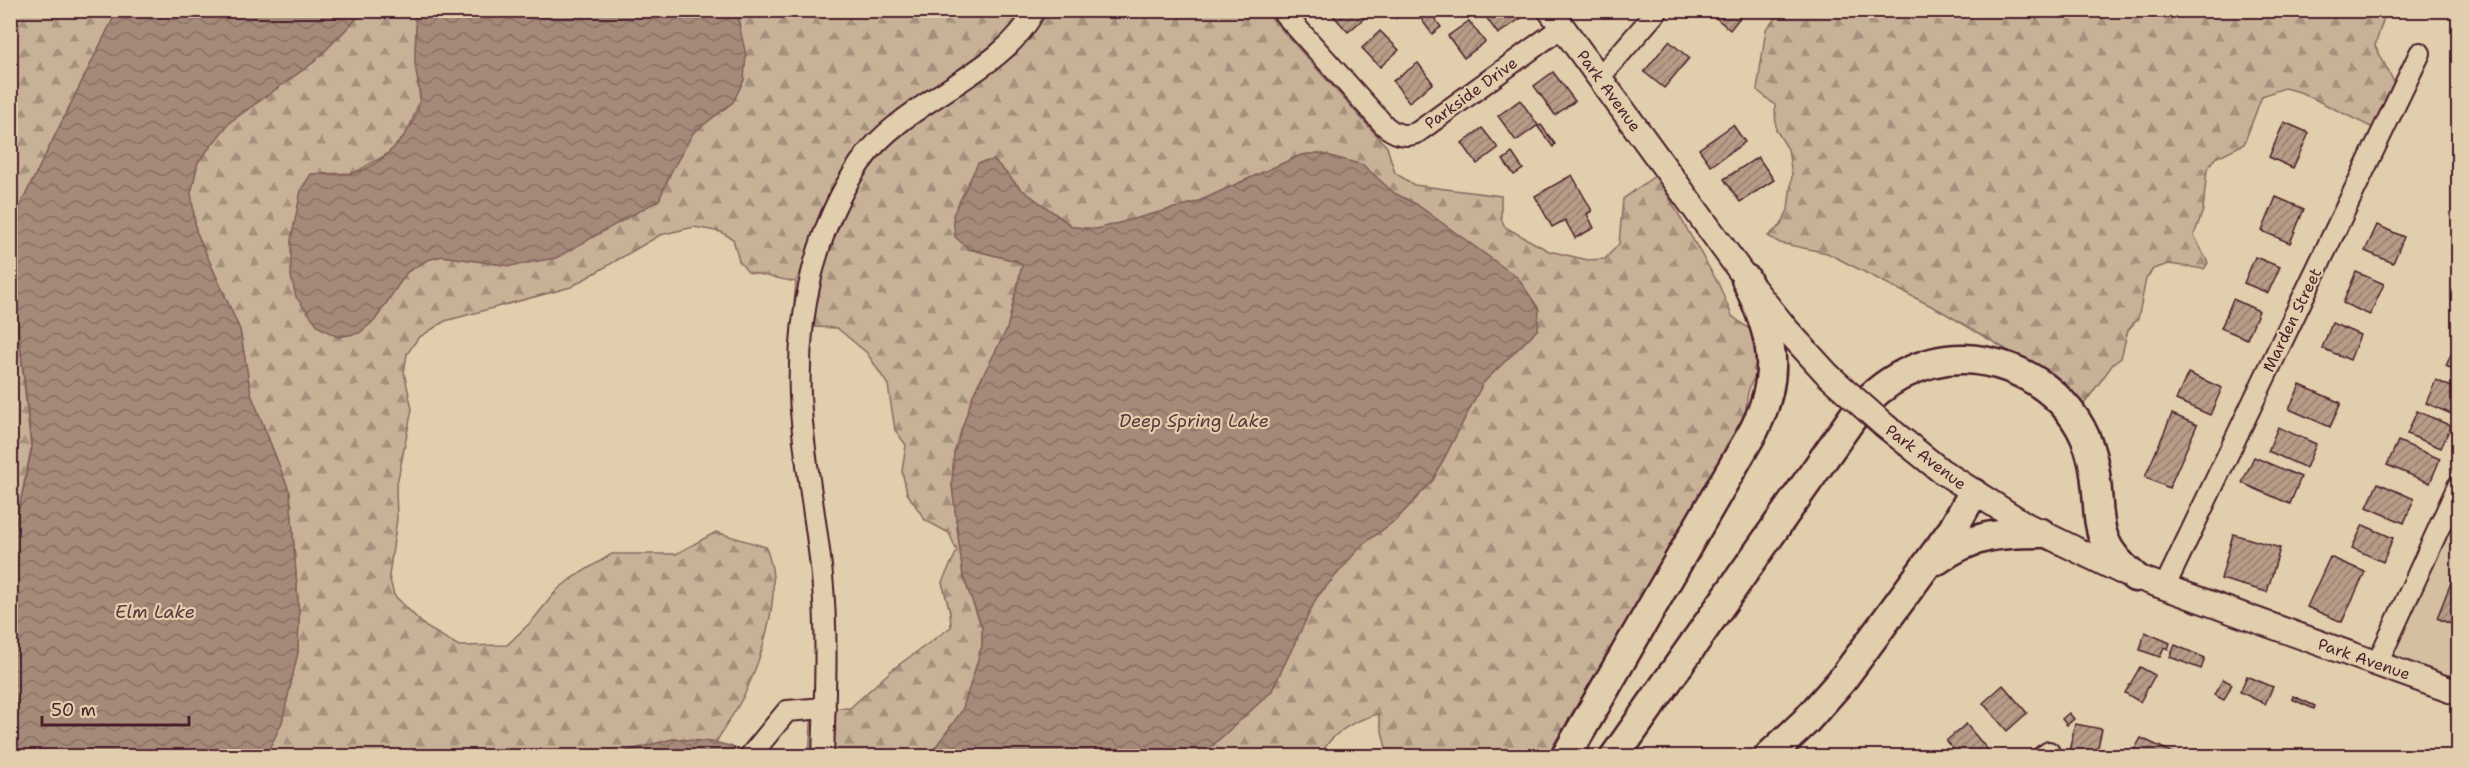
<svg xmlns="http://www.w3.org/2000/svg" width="2469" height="767" font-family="'Shantell Sans',sans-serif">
<defs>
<pattern id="forest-firs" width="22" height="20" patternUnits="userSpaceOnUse" patternTransform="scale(1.5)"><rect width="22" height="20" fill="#c8b297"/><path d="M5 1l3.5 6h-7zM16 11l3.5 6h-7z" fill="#a4907b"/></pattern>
<pattern id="water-waves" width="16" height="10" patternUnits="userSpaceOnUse" patternTransform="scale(1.5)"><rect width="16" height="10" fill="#a68a79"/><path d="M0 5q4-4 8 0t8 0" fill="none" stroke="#897063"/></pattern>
<pattern id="building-hatch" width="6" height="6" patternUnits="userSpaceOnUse" patternTransform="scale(1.5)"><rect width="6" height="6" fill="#b79d88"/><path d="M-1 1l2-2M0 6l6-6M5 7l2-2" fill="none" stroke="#977f6f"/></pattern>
</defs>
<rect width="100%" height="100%" fill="#e1ceac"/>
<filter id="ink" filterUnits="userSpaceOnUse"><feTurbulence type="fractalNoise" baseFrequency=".0167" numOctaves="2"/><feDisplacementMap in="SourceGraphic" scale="12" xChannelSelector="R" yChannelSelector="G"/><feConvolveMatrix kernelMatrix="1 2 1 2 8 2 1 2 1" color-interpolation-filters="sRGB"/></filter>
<g filter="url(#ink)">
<!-- built -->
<path fill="#d4bfa1" d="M2458,478V689L2375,653Z"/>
<!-- forest -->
<g fill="url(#forest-firs)" stroke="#896861" stroke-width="1.5">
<path d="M2389,10L2384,17L2375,46L2393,80L2395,90L2375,129L2300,92L2284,88L2262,96L2244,144L2215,158L2207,169L2203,210L2194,235L2208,263L2204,269L2169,264L2153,269L2146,279L2138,319L2128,330L2121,358L2113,364L2084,404L2054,374L2022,359L1943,312L1827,253L1780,243L1768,236L1781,225L1788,210L1792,175L1788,149L1776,130L1775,105L1757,90L1766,29L1782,11Z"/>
<path d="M11,11H117L20,206L12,271L31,449L11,547Z"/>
<path d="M364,11H411L416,18L415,60L420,99L408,131L391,152L354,173L312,174L319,327L338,337L359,333L375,320L407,272L427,260L442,256L510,266L659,200L671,172L693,133L733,102L740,20L736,11H1265L1387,147L1395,173L1414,185L1501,196V218L1505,227L1549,251L1588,260L1605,259L1619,244L1623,199L1656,175L1719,285L1732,316L1753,332L1761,369C1746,385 1746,399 1746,420L1547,756H1386L1387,752L1378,714C1356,720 1329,733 1321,756H1201L1271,692L1317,597L1361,546L1397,519L1433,480L1483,383L1538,329L1416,204L1394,193L1362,165L1319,153L1301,155L1197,202L1097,229L1074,227L1021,189L994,160L969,249L1016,261L1022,266L1007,329L973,395L954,453L952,485L963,576L982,627V647L962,711L929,756H809L812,709L850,708L893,669L951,627L950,612L942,582L957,551L949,533L925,520L907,493L902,471L906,445L895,430L888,385L867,353L837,328L792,326L796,282L748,272L739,261L733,239L721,232L694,227L660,235L571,287L445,321L418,338L407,354L404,372L412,409L396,489L397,519L389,576L394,595L426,627L459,646L507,645L532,621L557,590L572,578L612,554H676L716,532L766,547C768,554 771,562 772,569C778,604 761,659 746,691C738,709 725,725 716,743L673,739L608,756H266L282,722L298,652L299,615L290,493L251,394L240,330L196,231L191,193L198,162L230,122L314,62Z"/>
</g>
<!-- water -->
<g fill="url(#water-waves)" stroke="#815f5a" stroke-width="1.5">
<path d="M117,11H364L314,62L230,122L198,162L191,193L196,231L240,330L251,394L290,493L299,615L298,652L282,722L266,756H11V547L32,448L12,271L20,206Z"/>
<path d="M411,11H736L746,55L744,80L733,102L693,133L671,172L659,200L556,258L510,266L442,256L427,260L407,272L375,320L359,333L338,337L319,327L296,297L291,277V240L301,190L311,174C325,174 340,176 353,173C381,168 420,126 420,97C420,85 415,73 415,60C414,44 420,25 411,11Z"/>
<path d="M1319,153L1363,165L1394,193L1416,204L1518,278L1539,309L1538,329L1483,383L1433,480L1397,519L1361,546L1317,597L1271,692L1201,756H929L962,711L982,647V627L963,576L952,485L954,453L973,395L1007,329L1022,266L1016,261L969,249L955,237L953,215L978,163L994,160L1021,189L1073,227L1097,229L1197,202L1301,155Z"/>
<path d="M673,739C699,741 728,740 749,756H608Z"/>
</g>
<!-- building -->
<g fill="url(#building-hatch)" stroke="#4a1f2b" stroke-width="1.5">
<path d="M1335,10H1365L1369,14L1348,32L1331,13Z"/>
<path d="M1390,10H1404L1396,18Z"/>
<path d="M1481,10H1515L1521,18L1498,34Z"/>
<path d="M1707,10H1745V11L1730,30Z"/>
<path d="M1430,12L1441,27L1432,34L1421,19Z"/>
<path d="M1469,21L1485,42L1464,58L1448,36Z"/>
<path d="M1380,31L1399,50L1380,67L1362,48Z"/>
<path d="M1669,41L1689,58L1664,88L1644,72Z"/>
<path d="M1418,63L1433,83L1409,102L1393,81Z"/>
<path d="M1553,72L1575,101L1555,115L1534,86Z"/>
<path d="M1520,100L1538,125L1516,141L1498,116Z"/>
<path d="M2284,122L2309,133L2293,168L2269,157Z"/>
<path d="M1541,125L1555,144L1553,147L1538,127Z"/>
<path d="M1733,125L1745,142L1711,166L1699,149Z"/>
<path d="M1482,128L1498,148L1477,164L1462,143Z"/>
<path d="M1512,153L1523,169L1514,175L1503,160Z"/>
<path d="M1758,157L1774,180L1740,202L1724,179Z"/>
<path d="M1572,175L1592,211L1587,214L1594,228L1575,238L1565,220L1552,227L1535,196Z"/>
<path d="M2276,197L2304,209L2290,243L2262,231Z"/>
<path d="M2377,225L2404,237L2393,263L2365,251Z"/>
<path d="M2255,257L2280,267L2268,293L2244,283Z"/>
<path d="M2356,272L2384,284L2370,315L2343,303Z"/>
<path d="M2233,299L2259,311L2247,339L2221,328Z"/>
<path d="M2332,323L2360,335L2350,360L2322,348Z"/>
<path d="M2458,338V371L2446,366Z"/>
<path d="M2188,373L2222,388L2210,415L2176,400Z"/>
<path d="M2436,380L2458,390V411L2456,416L2426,403Z"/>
<path d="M2300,385L2341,403L2330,427L2289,409Z"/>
<path d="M2417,411L2451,426L2441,448L2407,434Z"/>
<path d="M2172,414L2197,425L2169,488L2145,477Z"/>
<path d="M2278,427L2316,444L2306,468L2268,451Z"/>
<path d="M2398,441L2440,459L2430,483L2387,465Z"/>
<path d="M2254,457L2301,477L2290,504L2242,483Z"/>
<path d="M2378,483L2414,499L2404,523L2367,507Z"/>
<path d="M2363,525L2393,538L2383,562L2352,548Z"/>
<path d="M2233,534L2280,548L2267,592L2221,579Z"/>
<path d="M2330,557L2365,572L2342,622L2307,607Z"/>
<path d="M2458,565V627L2437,618Z"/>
<path d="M2145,632L2170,643L2168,649L2164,647L2160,657L2140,650Z"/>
<path d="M2175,645L2205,658L2201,669L2170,657Z"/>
<path d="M2140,667L2155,675L2140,702L2125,693Z"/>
<path d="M2247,676L2273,687L2265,704L2240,692Z"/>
<path d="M2223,679L2232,684L2224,700L2214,695Z"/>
<path d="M2003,685L2027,713L2007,731L1983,703Z"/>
<path d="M2293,696L2315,706L2314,709L2292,699Z"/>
<path d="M2069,713L2074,719L2067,725L2062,719Z"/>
<path d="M1966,724L1988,750L1981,756H1959L1946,741Z"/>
<path d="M2075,724L2102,729L2096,756H2068Z"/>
<path d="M2141,738L2180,756H2131Z"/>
</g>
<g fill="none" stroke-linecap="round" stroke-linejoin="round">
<!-- minor casing -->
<g stroke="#4a1f2b" stroke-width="24">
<g id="minor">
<path d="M1281,10L1385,126C1396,135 1406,138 1418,132L1562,27"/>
<path d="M1599,78L1658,10"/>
<path d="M2164,588L2420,53"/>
<path d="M2377,664L2458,486"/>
<path d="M750,756L787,711L825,708"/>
<path d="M823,756C825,696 828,636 822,576C816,516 803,456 800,396C797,315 814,231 860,163C905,98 1002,76 1035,10"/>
<path d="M2043,756L2049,752"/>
</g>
</g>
<!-- major casing -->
<g stroke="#4a1f2b" stroke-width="28">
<g id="major">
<path d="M1550,10L1746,279L1787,330L1828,375"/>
<path d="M1940,470L2026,525L2120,571L2458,693"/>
</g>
</g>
<!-- highway casing -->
<g stroke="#4a1f2b" stroke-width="33">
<g id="highway">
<path d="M1937,560C1972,535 1999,533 2041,533"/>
<path d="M1566,756L1754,430C1783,372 1772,335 1746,279"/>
<path d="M1615,756L1855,414C1882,381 1922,358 1965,359C2024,362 2078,400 2092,458C2105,509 2085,538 2135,577"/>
<path d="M1769,756L1805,722L1842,680L1953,529L1973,493"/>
</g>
</g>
<!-- minor -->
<use href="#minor" stroke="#e1ceac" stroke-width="20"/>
<!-- major -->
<use href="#major" stroke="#e1ceac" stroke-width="24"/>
<!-- highway -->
<use href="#highway" stroke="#e1ceac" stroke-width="28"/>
<!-- major-bridge casing -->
<g stroke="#4a1f2b" stroke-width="28" stroke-linecap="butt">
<path id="major-bridge" d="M1828,375L1884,425L1940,470"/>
</g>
<!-- major-bridge -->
<use href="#major-bridge" stroke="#e1ceac" stroke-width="24"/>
</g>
</g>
<g text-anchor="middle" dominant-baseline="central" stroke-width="4.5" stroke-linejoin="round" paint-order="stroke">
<!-- street labels -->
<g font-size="16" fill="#4a1f2b" stroke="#e1ceac">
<text transform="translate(1609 91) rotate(54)">Park Avenue</text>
<text transform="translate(1471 93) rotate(-36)">Parkside Drive</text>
<text transform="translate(2292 320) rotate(-64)">Marden Street</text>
<text transform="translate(1926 457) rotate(37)">Park Avenue</text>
<text transform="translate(2364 659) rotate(19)">Park Avenue</text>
</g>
<!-- water labels -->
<g font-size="18" font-style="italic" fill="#5c343b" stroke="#e1ceac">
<text x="1194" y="421">Deep Spring Lake</text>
<text x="155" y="612">Elm Lake</text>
</g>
</g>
<!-- margin -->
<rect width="2469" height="767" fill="none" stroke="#e1ceac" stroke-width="36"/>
<rect x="18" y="18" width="2433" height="731" fill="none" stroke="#4a1f2b" stroke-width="2" filter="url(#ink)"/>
<!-- scale -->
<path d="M42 716v9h147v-9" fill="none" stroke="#4a1f2b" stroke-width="3"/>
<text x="51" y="716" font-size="18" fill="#4a1f2b" stroke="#e1ceac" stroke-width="4.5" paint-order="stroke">50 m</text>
</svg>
